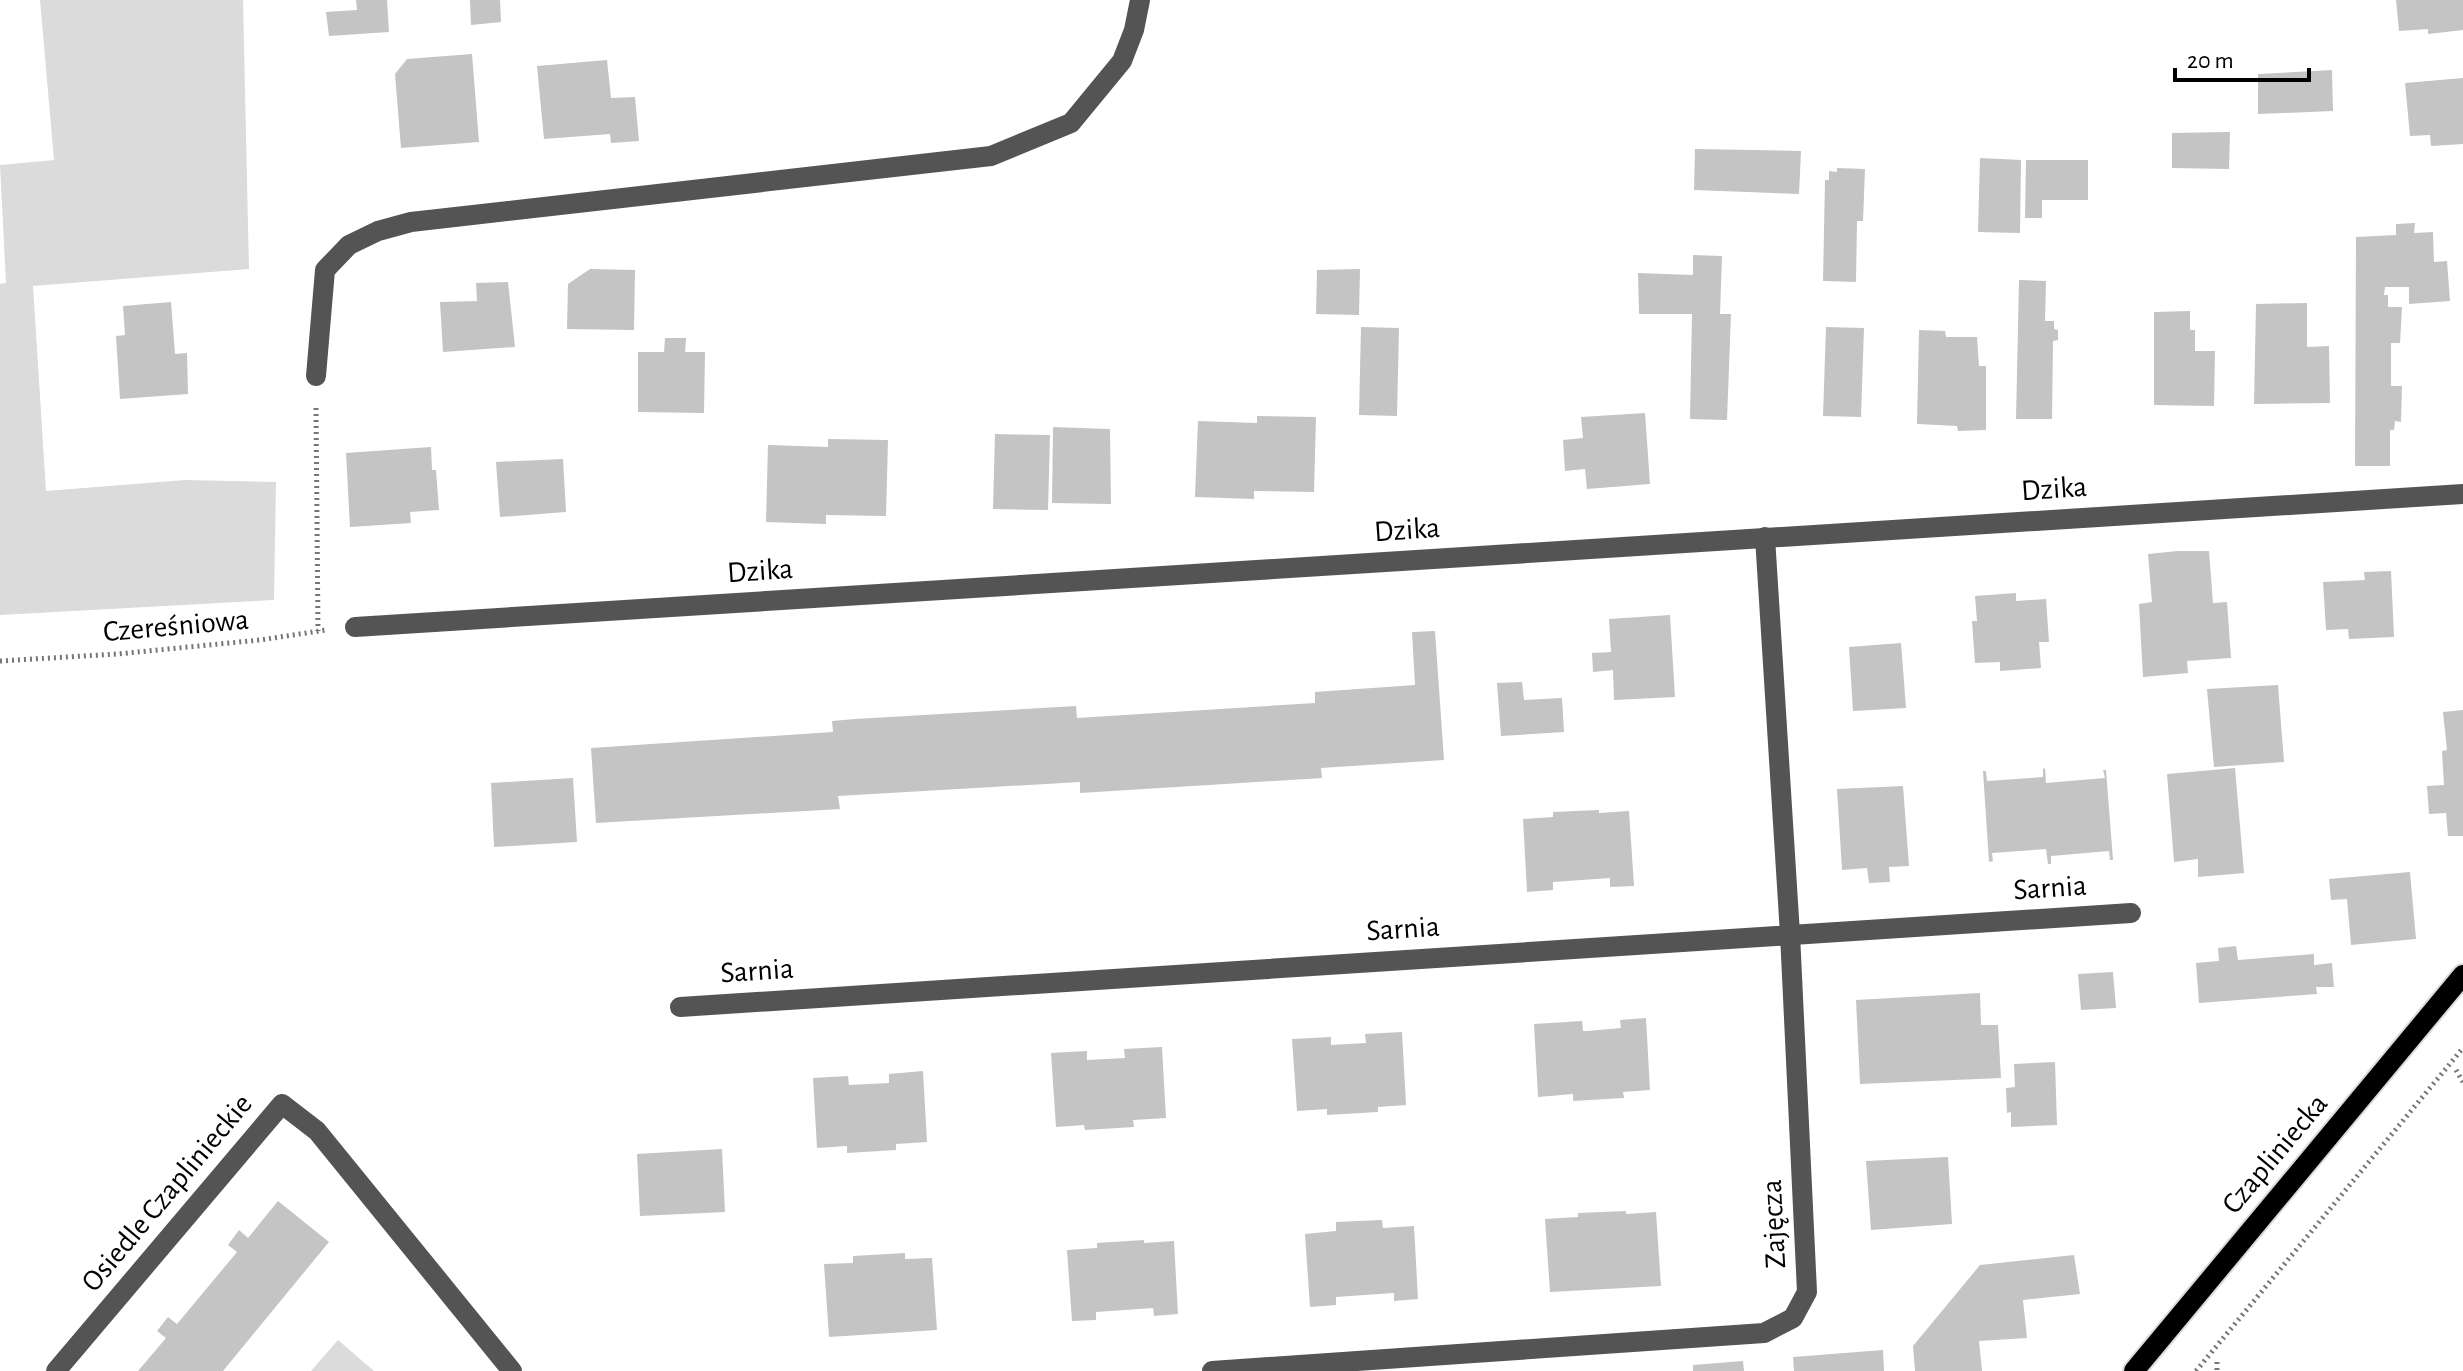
<svg xmlns="http://www.w3.org/2000/svg" width="2463" height="1371" font-family="'Alegreya Sans',sans-serif">
<rect width="100%" height="100%" fill="#fff"/>
<!-- green -->
<g fill="#dbdbdb">
<path d="M40,0H243L249,269L33,286L46,491L185,480L276,482L274,600L0,615V284L6,283L0,165L54,160Z"/>
<path d="M338,1340L374,1371H311Z"/>
</g>
<!-- building -->
<g fill="#c4c4c4">
<path d="M356,0H387L389,32L329,36L326,12L357,10Z"/>
<path d="M470,0H500L501,22L471,25Z"/>
<path d="M2396,0H2463V30L2428,34V29L2399,31Z"/>
<path d="M472,54L479,142L401,148L395,74L407,59Z"/>
<path d="M607,60L611,98L635,97L639,141L611,143L610,134L544,139L537,66Z"/>
<path d="M2332,70L2333,111L2258,114V74Z"/>
<path d="M2463,78V144L2431,146L2430,135L2410,136L2405,83Z"/>
<path d="M2230,132L2229,169L2172,168V133Z"/>
<path d="M1695,149L1801,151L1799,194L1694,190Z"/>
<path d="M1980,158L2021,160L2020,233L1978,232Z"/>
<path d="M2026,160H2088V200H2042V218H2025Z"/>
<path d="M1837,168L1865,169L1863,221H1857L1856,282L1823,281L1825,180H1829V171L1837,172Z"/>
<path d="M2415,223L2414,233L2433,232L2434,262L2447,261L2450,301L2409,304V287H2385L2384,295H2388V307H2402L2400,343H2391V386H2402L2401,422L2395,421L2394,430H2390V466H2355L2356,237L2396,235V224Z"/>
<path d="M1693,255L1722,256L1720,314H1731L1727,420L1690,419L1692,314H1639L1638,273L1693,275Z"/>
<path d="M590,269L635,270L634,330L567,329L568,284Z"/>
<path d="M1360,269L1359,315L1316,314L1317,270Z"/>
<path d="M2019,280L2046,281L2045,321H2054V329L2058,330V340L2053,341L2052,419H2016Z"/>
<path d="M508,282L515,347L443,352L440,302L477,301L476,283Z"/>
<path d="M171,302L175,354L187,353L188,394L120,399L116,336L125,335L123,306Z"/>
<path d="M2307,303V347L2329,346L2330,403L2254,404L2256,304Z"/>
<path d="M2190,311V330H2195V351H2215L2214,406L2154,405V312Z"/>
<path d="M1361,327L1399,328L1397,416L1359,415Z"/>
<path d="M1826,327L1864,328L1861,417L1823,416Z"/>
<path d="M1919,330L1945,331L1946,337H1977L1979,366H1986V430L1958,431L1957,426L1917,424Z"/>
<path d="M665,338H686L685,352H705L704,413L638,412V352H664Z"/>
<path d="M1645,413L1650,484L1587,489L1585,469L1565,471L1563,440L1583,438L1581,417Z"/>
<path d="M1257,416L1316,417L1314,492L1254,491V499L1195,497L1198,421L1257,423Z"/>
<path d="M1053,427L1110,429L1111,504L1052,503Z"/>
<path d="M995,434L1050,435L1048,510L993,509Z"/>
<path d="M828,439L888,440L886,516L826,515V524L766,522L768,445L828,447Z"/>
<path d="M431,447L432,470H436L439,510L410,512L411,523L350,527L346,453Z"/>
<path d="M563,459L566,512L500,517L496,462Z"/>
<path d="M2178,551H2209L2213,603L2227,602L2231,658L2187,661L2188,673L2143,677L2139,604L2152,602L2148,554Z"/>
<path d="M2391,571L2394,637L2349,639L2348,629L2326,630L2323,582L2365,580L2364,572Z"/>
<path d="M2016,593V601L2046,599L2049,642H2039L2041,668L2000,671V662L1975,663L1972,621H1977L1975,596Z"/>
<path d="M1670,615L1675,697L1614,700L1613,670L1593,672L1592,653L1611,652L1609,619Z"/>
<path d="M1435,631L1444,760L1321,768L1322,778L1241,783L1080,793V782L838,796L840,809L596,823L591,748L833,732L832,721L855,719L1076,706L1077,718L1315,703V692L1415,685L1412,632Z"/>
<path d="M1901,643L1906,708L1853,711L1849,647Z"/>
<path d="M1522,682L1524,700L1562,698L1564,732L1501,736L1497,683Z"/>
<path d="M2278,685L2284,762L2214,767L2207,689Z"/>
<path d="M2463,710V836H2448L2446,813L2429,814L2427,786L2444,785L2442,751L2447,750L2443,712Z"/>
<path d="M2045,768L2046,783L2105,778L2103,770H2106L2113,860H2110L2109,851L2051,856V864H2048L2046,849L1992,853L1993,861L1989,862L1983,771H1986L1987,781L2043,777V769Z"/>
<path d="M2235,768L2244,873L2198,877V859L2174,862L2167,774Z"/>
<path d="M573,778L577,842L494,847L491,783Z"/>
<path d="M1903,786L1909,866L1889,867L1890,882L1869,883L1867,868L1842,870L1837,789Z"/>
<path d="M1599,810V813L1629,811L1634,886L1610,887V878L1553,882V890L1527,892L1523,819L1553,817V812Z"/>
<path d="M2410,872L2416,939L2351,945L2347,899L2331,900L2329,879Z"/>
<path d="M2236,946L2238,960L2314,954V965L2332,963L2334,987H2316L2317,994L2199,1003L2196,963L2219,961L2218,948Z"/>
<path d="M2113,972L2116,1008L2081,1010L2078,974Z"/>
<path d="M1980,993L1981,1025H1998L2001,1078L1860,1084L1856,1000Z"/>
<path d="M1646,1018L1650,1090L1623,1092L1624,1098L1573,1101V1094L1538,1097L1534,1024L1582,1021L1583,1031H1587L1621,1028L1620,1020Z"/>
<path d="M1402,1032L1406,1105L1378,1107V1112L1327,1115V1109L1297,1111L1292,1039L1331,1037V1045L1366,1043L1365,1034Z"/>
<path d="M1162,1047L1166,1118L1133,1120L1134,1127L1085,1130L1084,1125L1056,1127L1051,1053L1087,1051V1060L1125,1058L1124,1049Z"/>
<path d="M2055,1062L2057,1125L2011,1127V1112L2007,1113L2006,1088L2015,1087L2014,1064Z"/>
<path d="M923,1071L927,1142L896,1144V1150L847,1153V1146L817,1148L813,1078L848,1076L849,1085L889,1083V1074Z"/>
<path d="M722,1149L725,1212L640,1216L637,1154Z"/>
<path d="M1948,1157L1952,1224L1871,1230L1866,1161Z"/>
<path d="M278,1201L329,1242L223,1371H138L166,1338L157,1331L168,1317L177,1324L237,1252L228,1245L239,1230L248,1238Z"/>
<path d="M1626,1211V1214L1656,1212L1661,1286L1550,1292L1545,1219L1578,1217V1213Z"/>
<path d="M1382,1220L1383,1228L1414,1226L1418,1299L1394,1301V1293L1336,1297V1305L1310,1307L1305,1234L1336,1231V1222Z"/>
<path d="M1144,1240V1243L1174,1241L1178,1314L1154,1316L1153,1308L1125,1310L1096,1312V1320L1072,1321L1067,1250L1097,1248V1243Z"/>
<path d="M905,1253V1259L932,1258L937,1330L829,1337L824,1264L853,1263V1256Z"/>
<path d="M2074,1255L2080,1294L2023,1300L2027,1338L1979,1341L1982,1371H1915L1913,1346L1980,1265Z"/>
<path d="M1883,1350L1884,1371H1794L1793,1357Z"/>
<path d="M1743,1361L1744,1371H1693V1365Z"/>
</g>
<g fill="none" stroke-linecap="round" stroke-linejoin="round">
<!-- major casing -->
<g stroke="#dbdbdb" stroke-width="24">
<path id="major" d="M2134,1371L2463,975"/>
</g>
<!-- path -->
<g stroke="#767676" stroke-width="5" stroke-dasharray="2 4" stroke-linecap="butt">
<path d="M316,408L318,631"/>
<path d="M0,661L117,654L260,640L326,630"/>
<path d="M2456,1070L2463,1082"/>
<path d="M2217,1362V1371"/>
<path d="M2196,1371L2463,1048"/>
</g>
<!-- minor -->
<g stroke="#545454" stroke-width="20">
<path d="M316,376L325,270L349,245L378,231L411,222L991,156L1071,123L1122,61L1134,30L1140,0"/>
<path d="M355,627L2463,494"/>
<path d="M680,1007L2131,913"/>
<path d="M56,1371L282,1104L317,1131L512,1371"/>
<path d="M1212,1371L1764,1333L1793,1318L1807,1292L1790,934L1765,537"/>
</g>
<!-- major -->
<use href="#major" stroke="#000" stroke-width="20"/>
</g>
<g text-anchor="middle" dominant-baseline="central" stroke-width="6" stroke-linejoin="round" paint-order="stroke">
<!-- street labels -->
<g font-size="30" fill="#000" stroke="#fff">
<text transform="translate(2054 489) rotate(-4)">Dzika</text>
<text transform="translate(1407 530) rotate(-4)">Dzika</text>
<text transform="translate(760 571) rotate(-4)">Dzika</text>
<text transform="translate(176 626) rotate(-5)">Czereśniowa</text>
<text transform="translate(2050 888) rotate(-4)">Sarnia</text>
<text transform="translate(1403 929) rotate(-4)">Sarnia</text>
<text transform="translate(757 971) rotate(-4)">Sarnia</text>
<text transform="translate(2275 1154) rotate(-50)">Czapliniecka</text>
<text transform="translate(167 1193) rotate(-50)">Osiedle Czaplinieckie</text>
<text transform="translate(1774 1224) rotate(-93)">Zajęcza</text>
</g>
</g>
<!-- scale -->
<path d="M2175 68v12h134v-12" fill="none" stroke="#000000" stroke-width="4"/>
<text x="2187" y="68" font-size="24" fill="#000000" stroke="#ffffff" stroke-width="6" paint-order="stroke">20 m</text>
</svg>
